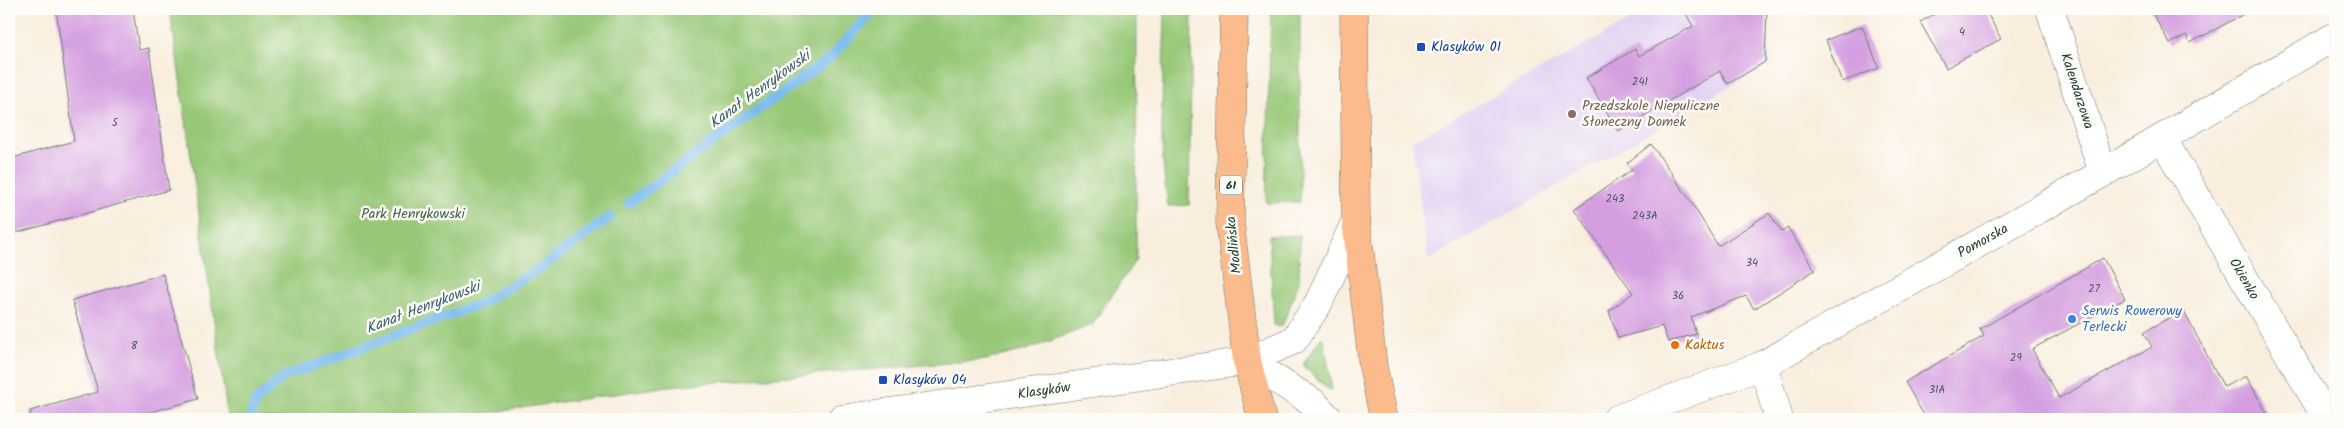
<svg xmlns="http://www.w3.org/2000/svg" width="2344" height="428" font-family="Kalam,sans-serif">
<rect width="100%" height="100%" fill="#fdfcf7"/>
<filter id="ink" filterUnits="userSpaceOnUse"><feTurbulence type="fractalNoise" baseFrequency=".02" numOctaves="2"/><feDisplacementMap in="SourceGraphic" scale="10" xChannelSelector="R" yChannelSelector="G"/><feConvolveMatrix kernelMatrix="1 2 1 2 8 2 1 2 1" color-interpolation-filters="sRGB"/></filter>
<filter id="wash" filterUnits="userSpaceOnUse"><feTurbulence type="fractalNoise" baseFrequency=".0096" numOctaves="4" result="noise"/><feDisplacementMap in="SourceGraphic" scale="20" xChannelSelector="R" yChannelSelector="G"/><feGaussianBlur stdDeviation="1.12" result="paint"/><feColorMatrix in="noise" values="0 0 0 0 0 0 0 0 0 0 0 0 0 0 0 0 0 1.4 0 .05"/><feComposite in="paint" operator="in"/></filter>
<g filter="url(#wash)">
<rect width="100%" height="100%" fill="#f9eede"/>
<!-- built -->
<g fill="#e2d4f3">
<path d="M1650,9H1767L1766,33L1771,63L1428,260L1412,141Z"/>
<path d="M1744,409L1747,419H1713Z"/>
</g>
<!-- green -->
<g fill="#97c877" stroke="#5b8256">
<path d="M170,9H1137L1136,259L1092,325L1026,350L985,360L669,386L448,419H228Z"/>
<path d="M1165,9H1192L1189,205L1168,206C1157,141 1164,74 1165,9Z"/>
<path d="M1271,9H1300V202L1266,203Z"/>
<path d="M1300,235L1299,282L1283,324L1279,327L1274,325L1269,236Z"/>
<path d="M1321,338L1324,340L1332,389L1329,390L1304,367V363Z"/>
</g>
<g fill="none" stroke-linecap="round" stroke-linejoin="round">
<!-- stream -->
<g stroke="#77baed" stroke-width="10">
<path d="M629,203L830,58L875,9"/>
<path d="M250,419L256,401L283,377L482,303L545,265L610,217"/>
</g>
</g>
<g id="blocks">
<!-- building -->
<g fill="#d49ee0">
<path d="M56,9H133L139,50L149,48L169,190L9,235V159L74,141Z"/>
<path d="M1683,9H1767L1765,62L1728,84L1720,71L1618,131L1586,78L1635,49L1639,56L1693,26Z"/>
<path d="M1944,9H1985L2001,39L1946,68L1920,22Z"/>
<path d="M2150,9H2253L2190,43L2186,35L2170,44Z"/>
<path d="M1862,26L1879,68L1842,82L1826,40Z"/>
<path d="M1651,144L1690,200L1718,246L1769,213L1782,232L1788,228L1815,270L1754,309L1746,296L1691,317L1696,334L1668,342L1662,326L1618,338L1609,311L1633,293L1574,209L1632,170L1627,163Z"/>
<path d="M2103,258L2125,299L2032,349L2059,398L2152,347L2144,332L2183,310L2224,387L2246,376L2270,419H1926L1905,382L1984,336L1980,329Z"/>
<path d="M163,274L198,399L126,419H31L30,411L98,392L72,300Z"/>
</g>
</g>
</g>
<g filter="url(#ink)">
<use href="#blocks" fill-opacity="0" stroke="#6b7b70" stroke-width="1"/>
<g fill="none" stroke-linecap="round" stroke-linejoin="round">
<!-- minor casing -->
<g stroke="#6b7b70" stroke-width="29">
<g id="minor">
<path d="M2050,9L2103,173"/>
<path d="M2162,138L2327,419"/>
<path d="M1763,365L1779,419"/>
<path d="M1617,419L1763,365L2103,173L2335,36"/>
</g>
</g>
<!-- tertiary casing -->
<g stroke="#6b7b70" stroke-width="29">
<g id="tertiary">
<path d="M1247,361L1314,403L1329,419"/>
<path d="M841,419L1247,361L1294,340L1318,304L1356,220"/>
</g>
</g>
<!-- primary casing -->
<g stroke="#6b7b70" stroke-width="29">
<g id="primary">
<path d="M1234,9L1230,223L1247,361L1262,419"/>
<path d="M1354,9L1356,220L1373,367L1384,419"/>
</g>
</g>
<!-- minor -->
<use href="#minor" stroke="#fff" stroke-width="28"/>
<!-- tertiary -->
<use href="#tertiary" stroke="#fff" stroke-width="28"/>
<!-- primary -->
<use href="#primary" stroke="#fbbb8c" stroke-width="28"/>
</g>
</g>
<!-- markers -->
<g fill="#1a4fb4" stroke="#fdfcf7" stroke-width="2">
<rect x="1416" y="42" width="10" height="10" rx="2.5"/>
<rect x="878" y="375" width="10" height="10" rx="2.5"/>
</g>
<circle fill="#8d6e63" stroke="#fdfcf7" stroke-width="2" cx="1572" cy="114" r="5"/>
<circle fill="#3f7fe0" stroke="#fdfcf7" stroke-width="2" cx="2072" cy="319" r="5"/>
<circle fill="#e8710a" stroke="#fdfcf7" stroke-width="2" cx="1675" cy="345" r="5"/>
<g text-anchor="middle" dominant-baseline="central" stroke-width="5" stroke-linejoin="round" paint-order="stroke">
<!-- number labels -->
<g font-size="11" fill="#4c555f">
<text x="1962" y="32">4</text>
<text x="1640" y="82">241</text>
<text x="115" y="123">5</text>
<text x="1615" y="199">243</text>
<text x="1645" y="216">243A</text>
<text x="1752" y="263">34</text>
<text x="2094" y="289">27</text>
<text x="1678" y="296">36</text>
<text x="134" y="346">8</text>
<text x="2016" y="358">29</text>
<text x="1937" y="390">31A</text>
</g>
<!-- shield labels -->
<rect fill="#fdfcf7" stroke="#62766e" stroke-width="1" x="1220" y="175.5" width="22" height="19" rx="4"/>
<g font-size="12" font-weight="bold" fill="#1f3d34">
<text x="1231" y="185">61</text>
</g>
<!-- transit labels -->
<g font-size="14" fill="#164399" stroke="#fdfcf7" text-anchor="start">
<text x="1431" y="47">Klasyków 01</text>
<text x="893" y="380">Klasyków 04</text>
</g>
<!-- street labels -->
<g font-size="14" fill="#1f3d34" stroke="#fdfcf7">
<text transform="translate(2077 91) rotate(72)">Kalendarzowa</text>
<text transform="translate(1983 241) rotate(-29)">Pomorska</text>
<text transform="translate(1234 245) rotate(-96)">Modlińska</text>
<text transform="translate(2244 279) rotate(60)">Okienko</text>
<text transform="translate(1044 391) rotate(-8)">Klasyków</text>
</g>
<!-- education labels -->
<g font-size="14" fill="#785e54" stroke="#fdfcf7" text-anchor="start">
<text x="1582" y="106">Przedszkole Niepuliczne<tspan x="1582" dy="16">Słoneczny Domek</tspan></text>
</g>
<!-- park labels -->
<g font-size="14" fill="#3d6045" stroke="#fdfcf7">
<text x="413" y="214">Park Henrykowski</text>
</g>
<!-- shop labels -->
<g font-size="14" fill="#366cbe" stroke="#fdfcf7" text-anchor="start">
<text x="2082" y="311">Serwis Rowerowy<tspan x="2082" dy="16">Terlecki</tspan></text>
</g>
<!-- food labels -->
<g font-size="14" fill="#c56008" stroke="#fdfcf7" text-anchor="start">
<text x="1685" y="345">Kaktus</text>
</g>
<!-- water labels -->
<g font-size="15" font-style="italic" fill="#39626c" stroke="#fdfcf7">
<text transform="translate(760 90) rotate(-36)">Kanał Henrykowski</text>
<text transform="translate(423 308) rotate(-21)">Kanał Henrykowski</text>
</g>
</g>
<!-- margin -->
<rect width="2344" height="428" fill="none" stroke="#fdfcf7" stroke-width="30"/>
</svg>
